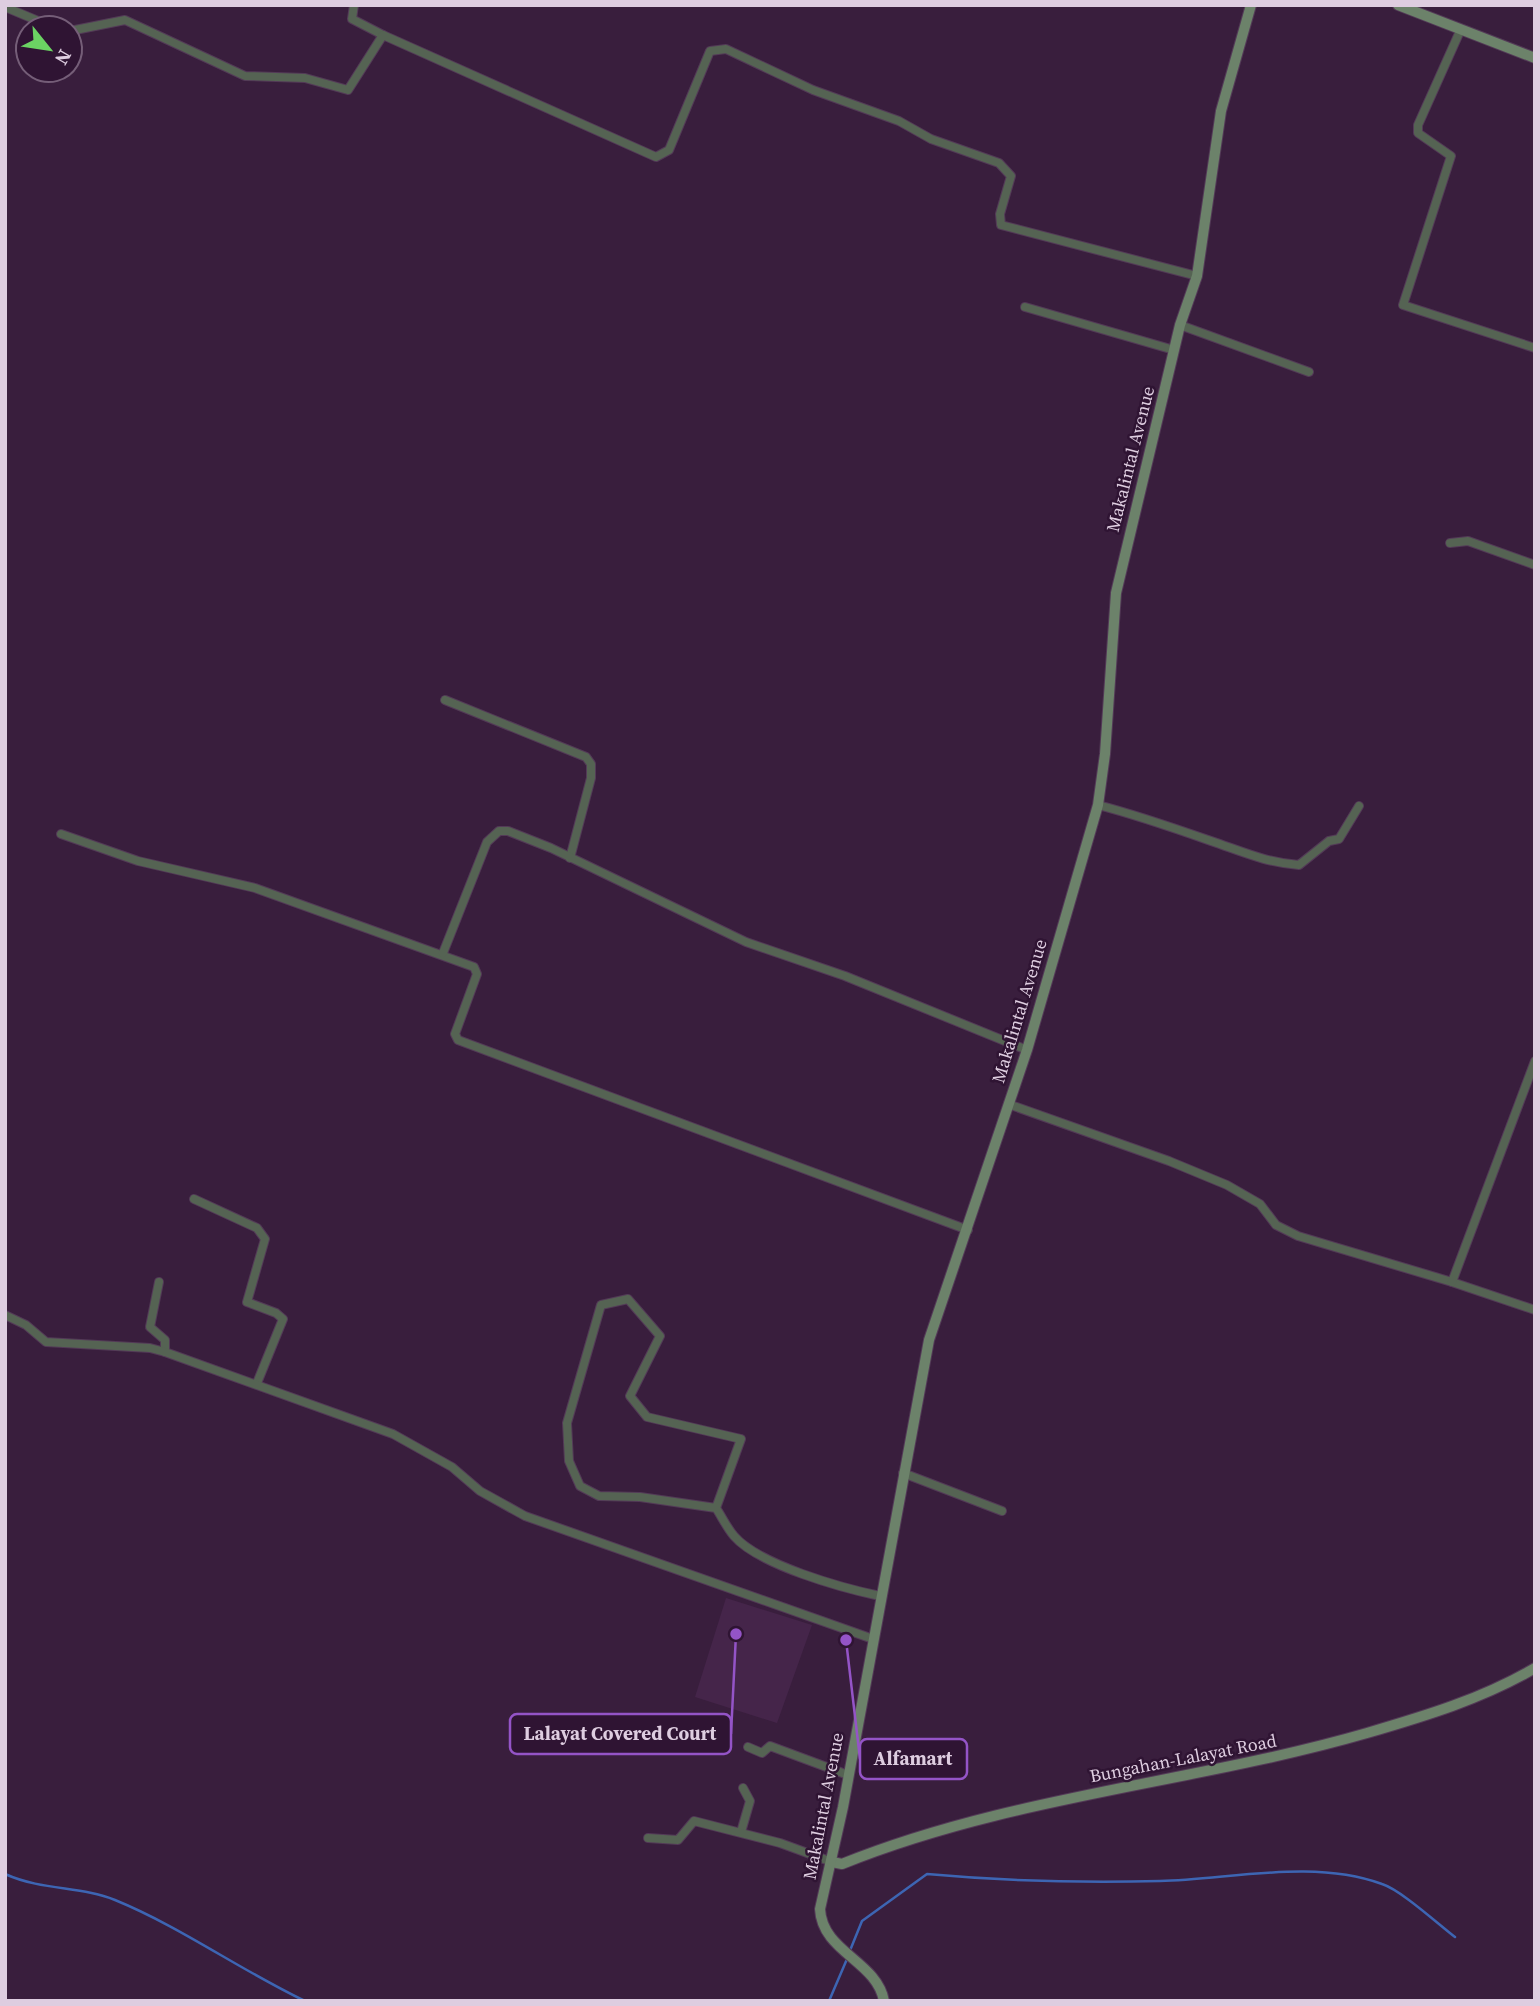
<svg xmlns="http://www.w3.org/2000/svg" width="1540" height="2006" font-family="'Source Serif 4',serif">
<rect width="100%" height="100%" fill="#391e3d"/>
<!-- built -->
<path fill="#45254a" d="M726,1598L812,1625L777,1723L695,1697Z"/>
<g fill="none" stroke-linecap="round" stroke-linejoin="round">
<!-- stream -->
<g stroke="#3d65b3" stroke-width="2.5">
<path d="M5,1874C43,1891 81,1886 115,1900C181,1927 240,1970 305,2001"/>
<path d="M849,1953L862,1921L927,1874C1004,1881 1082,1883 1160,1881C1232,1879 1313,1859 1382,1884C1401,1890 1438,1924 1455,1937"/>
<path d="M829,2001L847,1959"/>
</g>
<!-- street casing -->
<g stroke="#533a57" stroke-width="10">
<g id="street">
<path d="M354,5L352,19L383,35"/>
<path d="M5,7L55,28"/>
<path d="M1461,29L1418,125V133L1451,156L1403,305L1535,348"/>
<path d="M70,31L125,20L245,76L305,78L348,90L383,35L656,157L669,150L710,51L726,49L813,90L899,121L931,139L999,163L1011,176L1000,214L1001,225L1197,276"/>
<path d="M1025,307L1174,350"/>
<path d="M1180,325L1309,372"/>
<path d="M1450,543L1468,541L1535,565"/>
<path d="M445,700L586,757L591,764V778L570,858"/>
<path d="M1098,805C1137,815 1174,828 1211,841C1241,851 1267,863 1299,865L1329,841L1339,839L1359,806"/>
<path d="M61,834L138,861L255,888L474,967L477,974L455,1034L458,1040L968,1230"/>
<path d="M443,953L487,842L499,831H508L551,848L746,942L845,976L1027,1050"/>
<path d="M1008,1104L1169,1161L1227,1185L1260,1204L1276,1225L1298,1236L1452,1282L1535,1310"/>
<path d="M194,1199L257,1228L265,1239L247,1302L276,1313L283,1319L257,1383"/>
<path d="M159,1282L150,1327L165,1340V1352"/>
<path d="M1452,1282L1535,1061"/>
<path d="M5,1315L26,1325L46,1342L150,1348L165,1352L393,1434L452,1467L480,1491L525,1516L873,1639"/>
<path d="M903,1473L1002,1511"/>
<path d="M716,1508L741,1439L647,1417L630,1396L660,1336L628,1299L601,1305L567,1423L569,1461L580,1486L599,1496L640,1497L716,1508C722,1517 727,1528 734,1536C759,1565 842,1588 880,1596"/>
<path d="M748,1747L762,1753L770,1746L848,1775"/>
<path d="M741,1832L750,1801L743,1788"/>
<path d="M648,1838L678,1840L694,1821L780,1843L832,1862"/>
</g>
</g>
<!-- secondary casing -->
<g stroke="#533a57" stroke-width="12">
<g id="secondary">
<path d="M1398,5L1535,58"/>
<path d="M832,1862L842,1864C1010,1796 1194,1783 1367,1733C1425,1716 1482,1699 1535,1668"/>
<path d="M884,2001C877,1961 822,1952 820,1909L843,1807L929,1340L1027,1050L1098,805L1105,754L1116,593L1180,325L1197,276L1221,111L1251,5"/>
</g>
</g>
<!-- street -->
<use href="#street" stroke="#556353" stroke-width="8"/>
<!-- secondary -->
<use href="#secondary" stroke="#6c826a" stroke-width="10"/>
</g>
<g text-anchor="middle" dominant-baseline="central" stroke-width="5" stroke-linejoin="round" paint-order="stroke">
<!-- street labels -->
<g font-size="18" fill="#decde0" stroke="#2f1433">
<text transform="translate(1130 459) rotate(-76)">Makalintal Avenue</text>
<text transform="translate(1019 1011) rotate(-73)">Makalintal Avenue</text>
<text transform="translate(1183 1758) rotate(-11)">Bungahan-Lalayat Road</text>
<text transform="translate(823 1806) rotate(-79)">Makalintal Avenue</text>
</g>
</g>
<!-- callouts -->
<path fill="none" stroke="#9454c7" stroke-width="2.5" d="M736 1634L731 1734M846 1640L860 1759"/>
<g fill="#9454c7" stroke="#2f1433" stroke-width="2.5">
<circle cx="736" cy="1634" r="7"/>
<circle cx="846" cy="1640" r="7"/>
</g>
<g fill="#2f1433" stroke="#9454c7" stroke-width="2.5">
<rect x="510" y="1714" width="221" height="40" rx="7"/>
<rect x="860" y="1739" width="107" height="40" rx="7"/>
</g>
<g font-size="19" text-anchor="middle" font-weight="bold" fill="#decde0">
<text x="620" y="1740">Lalayat Covered Court</text>
<text x="913" y="1765">Alfamart</text>
</g>
<!-- border -->
<rect width="1540" height="2006" fill="none" stroke="#decde0" stroke-width="14"/>
<!-- north arrow -->
<g transform="translate(49 49) rotate(120)"><circle r="33" fill="#2f1433" stroke="#755e78" stroke-width="2"/>
<path d="M0-5L12 26L0 18L-12 26Z" fill="#6bd363"/>
<text y="-10" font-size="19" font-weight="bold" text-anchor="middle" fill="#decde0">N</text>
</g>
</svg>
